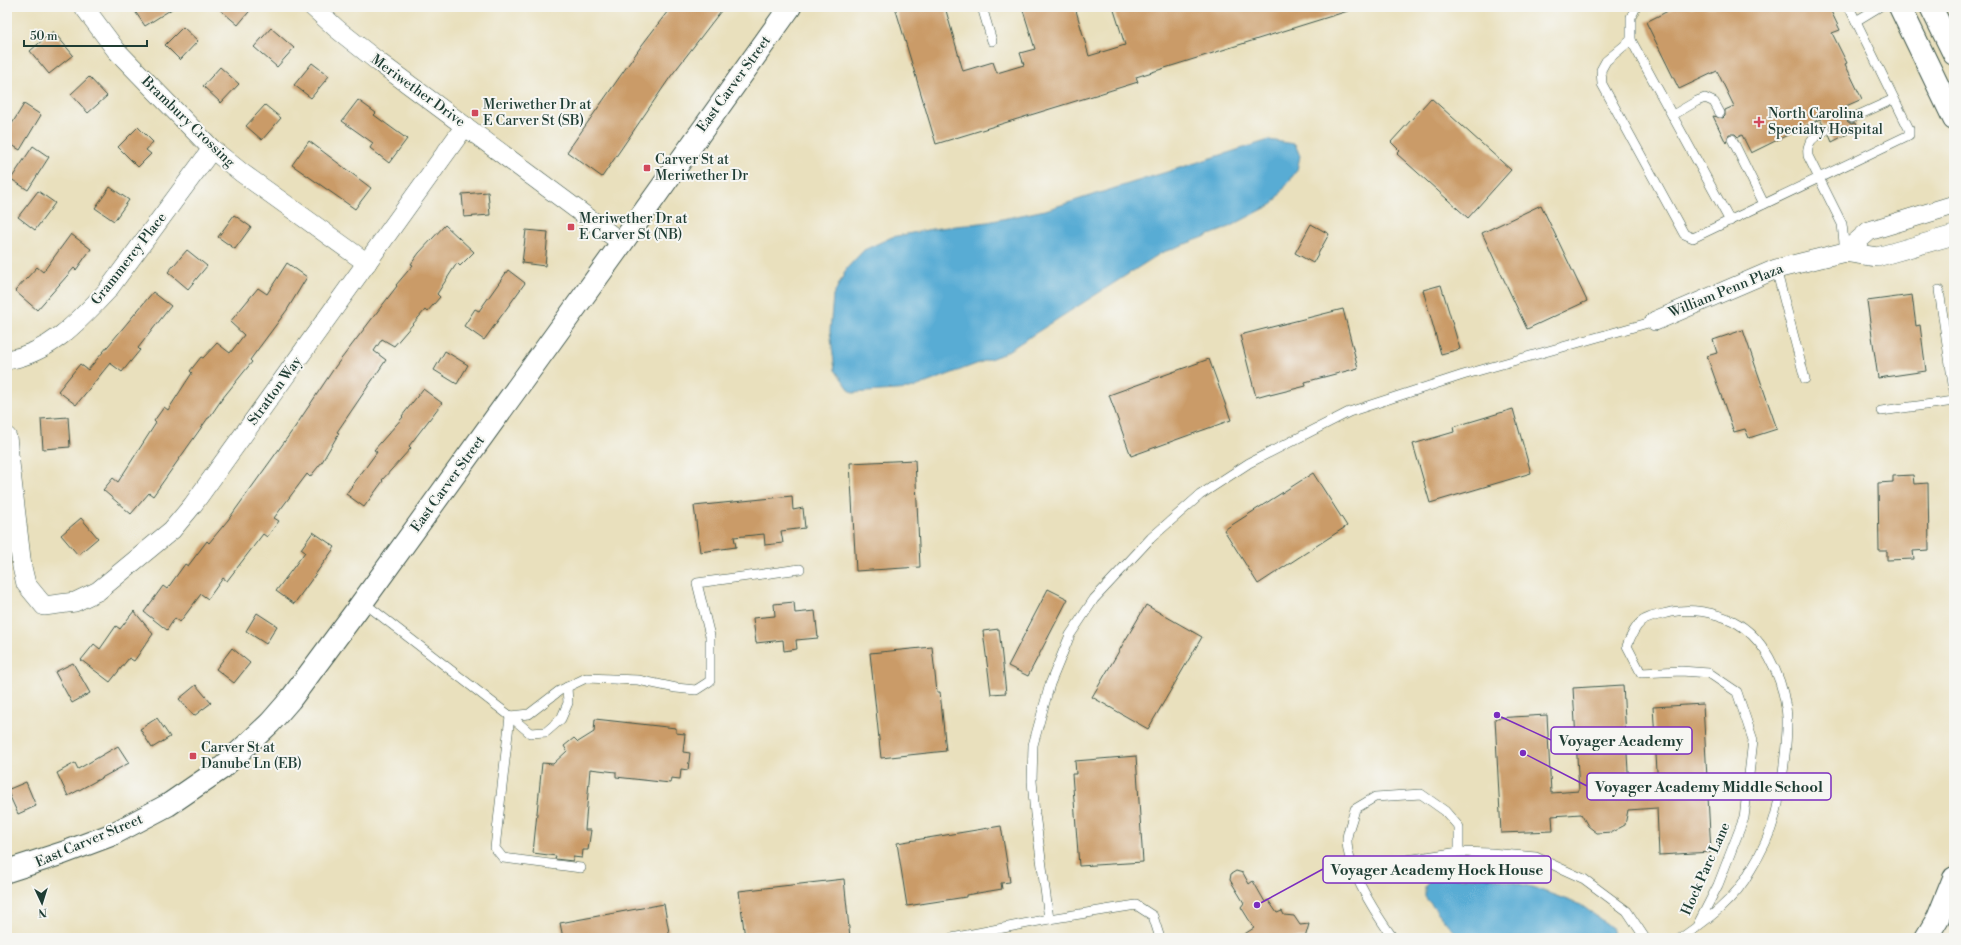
<svg xmlns="http://www.w3.org/2000/svg" width="1961" height="945" font-family="'Libre Bodoni',serif">
<rect width="100%" height="100%" fill="#f6f6f2"/>
<filter id="ink" filterUnits="userSpaceOnUse"><feTurbulence type="fractalNoise" baseFrequency=".025" numOctaves="2"/><feDisplacementMap in="SourceGraphic" scale="8" xChannelSelector="R" yChannelSelector="G"/><feConvolveMatrix kernelMatrix="1 2 1 2 8 2 1 2 1" color-interpolation-filters="sRGB"/></filter>
<filter id="wash" filterUnits="userSpaceOnUse"><feTurbulence type="fractalNoise" baseFrequency=".012" numOctaves="4" result="noise"/><feDisplacementMap in="SourceGraphic" scale="16" xChannelSelector="R" yChannelSelector="G"/><feGaussianBlur stdDeviation="0.9" result="paint"/><feColorMatrix in="noise" values="0 0 0 0 0 0 0 0 0 0 0 0 0 0 0 0 0 1.4 0 .05"/><feComposite in="paint" operator="in"/></filter>
<g filter="url(#wash)">
<rect width="100%" height="100%" fill="#e9e0bd"/>
<!-- water -->
<g fill="#58acd4" stroke="#3c7484">
<path d="M1269,140L1295,144L1300,156L1297,170L1273,204L1223,230L1161,253L1003,354L910,389L852,393L835,370L830,331L833,296L847,268L864,250L892,237L932,229L988,222L1045,210Z"/>
<path d="M1491,877L1532,887L1581,905L1611,927L1614,938H1459L1425,897V886L1433,878Z"/>
</g>
<g id="blocks">
<!-- building -->
<g fill="#ca9b68">
<path d="M132,7H175L145,26Z"/>
<path d="M217,7H253L238,25Z"/>
<path d="M671,7H724L671,76L602,177L567,152L642,45Z"/>
<path d="M895,7H945L963,71L993,62L997,73L1024,65L1020,53L1035,49L1022,7H1075L1089,56L1125,45L1113,7H1350L1351,10L1136,77L1138,82L936,144Z"/>
<path d="M1676,7H1829L1840,30L1832,33L1847,63L1845,64L1862,99L1846,106L1849,113L1846,117L1847,121L1851,124L1855,123L1857,129L1832,142L1829,135L1831,133V127L1829,125H1823L1820,119L1751,153L1742,135L1738,137L1735,134H1729L1726,143L1713,116L1723,118L1725,116V110L1734,106L1717,71L1679,89L1646,22Z"/>
<path d="M183,27L198,41L180,60L165,45Z"/>
<path d="M271,28L294,48L277,67L254,47Z"/>
<path d="M53,31L73,55L49,74L30,51Z"/>
<path d="M312,63L329,76L311,98L294,85Z"/>
<path d="M220,67L239,84L221,103L203,86Z"/>
<path d="M89,77L107,96L88,113L71,94Z"/>
<path d="M1431,98L1511,170L1468,218L1397,154L1400,151L1391,142Z"/>
<path d="M358,100L376,113L374,115L407,139L389,163L370,148L373,143L342,121Z"/>
<path d="M24,104L41,115L20,150L7,142V132Z"/>
<path d="M265,105L281,118L262,140L246,126Z"/>
<path d="M138,127L153,142L146,150L151,154L138,167L118,147Z"/>
<path d="M309,141L371,188L355,209L292,165Z"/>
<path d="M33,146L49,157L28,190L11,179Z"/>
<path d="M110,187L129,200L114,221L95,208Z"/>
<path d="M38,191L55,203L35,230L18,217Z"/>
<path d="M488,192L490,215L464,217L462,194Z"/>
<path d="M1541,205L1587,301L1527,329L1482,233Z"/>
<path d="M234,215L251,227L235,249L218,237Z"/>
<path d="M1311,224L1329,234L1313,263L1295,253Z"/>
<path d="M445,225L474,252L460,266L457,263L437,294L440,297L427,312L425,310L394,346L382,339L374,351L386,360L337,432L339,433L322,462L310,477L307,474L274,518L279,521L267,537L263,534L227,581L223,578L208,599L201,594L180,622L175,618L167,630L144,612L163,586L167,589L185,564L188,566L207,541L209,543L228,520L295,427L335,367L397,286L396,285L413,265L411,264L419,253Z"/>
<path d="M526,230L548,232L545,266L522,263Z"/>
<path d="M71,234L91,249L76,270L74,268L37,310L15,291L37,267L43,272Z"/>
<path d="M187,250L207,266L188,289L168,272Z"/>
<path d="M287,263L307,277L287,310L250,360L252,362L222,399L209,418H208L153,496L149,493L131,514L103,490L113,478L118,482L156,423L154,421L164,407L168,410L192,373L190,371L201,357L203,358L217,343L230,353L244,335L230,322L258,288L267,294Z"/>
<path d="M508,270L525,283L484,340L464,326L475,309L479,311Z"/>
<path d="M1441,285L1460,349L1441,354L1423,290Z"/>
<path d="M153,292L171,306L138,348L140,350L122,372L110,363L76,405L58,391L80,364L88,370Z"/>
<path d="M1912,295L1916,326L1920,325L1926,371L1878,378L1867,301Z"/>
<path d="M1343,309L1358,368L1305,382L1306,386L1270,395V393L1256,397L1240,335Z"/>
<path d="M1743,330L1777,429L1749,438L1745,429L1734,432L1707,356L1717,353L1713,340Z"/>
<path d="M445,351L468,365L457,384L434,370Z"/>
<path d="M1209,359L1231,420L1131,456L1109,395Z"/>
<path d="M423,389L442,403L409,446L411,448L382,480L383,481L364,507L346,494L377,452L374,450L403,417L402,416Z"/>
<path d="M1513,409L1531,473L1430,503L1413,444L1454,432L1453,427Z"/>
<path d="M68,417L70,447L43,449L41,419Z"/>
<path d="M915,460L920,567L856,571L850,463Z"/>
<path d="M1313,473L1347,526L1258,584L1224,530Z"/>
<path d="M1913,475L1914,484L1928,483L1929,550L1913,551L1914,559L1887,560V551H1879L1878,483L1893,482V476Z"/>
<path d="M792,496L793,510L803,508L805,528L781,531L783,543L765,545L764,534L734,537L736,547L700,552L694,506Z"/>
<path d="M81,518L98,538L78,555L61,535Z"/>
<path d="M313,532L335,547L294,604L276,591L305,552L301,549Z"/>
<path d="M1048,589L1068,599L1028,676L1008,666Z"/>
<path d="M794,602L795,613L815,611L818,638L796,640L797,649L784,651L783,640L756,643L753,618L775,616L774,604Z"/>
<path d="M1146,605L1202,637L1148,729L1092,697Z"/>
<path d="M134,611L153,634L134,661L129,658L110,682L81,660L94,644L100,649L116,626L120,629Z"/>
<path d="M257,613L277,626L266,644L246,631Z"/>
<path d="M999,629L1006,693L991,694L983,631Z"/>
<path d="M932,647L937,692H940L946,751L881,758L870,653Z"/>
<path d="M232,648L250,663L234,683L216,669Z"/>
<path d="M73,663L90,693L72,703L55,672Z"/>
<path d="M196,685L211,703L194,716L179,699Z"/>
<path d="M1623,685L1629,788L1658,787L1653,707L1703,704L1711,852L1659,855L1657,808L1628,810L1625,825L1612,832L1597,833L1588,826L1581,814L1552,816L1553,831L1501,833L1495,718L1547,715L1551,793L1579,791L1573,688Z"/>
<path d="M157,718L170,737L152,748L140,729Z"/>
<path d="M595,719L676,728V733L685,734L683,752L690,753L688,770L681,769L680,779L671,778L670,783L616,777V772L590,769L585,830H591L588,850H583L582,858L573,857V861L555,859L556,856L533,853L542,763L553,764L567,751L564,746L574,738L578,742L594,732Z"/>
<path d="M118,746L129,763L68,796L57,773L75,763L78,769Z"/>
<path d="M1136,756L1143,862L1079,866L1072,774H1076L1075,761Z"/>
<path d="M26,782L36,806L18,814L7,790Z"/>
<path d="M1001,826L1010,882L1001,883L1002,889L966,895V897L907,906L897,843Z"/>
<path d="M1236,871L1243,873L1249,884L1253,881L1265,902L1268,900L1277,913L1282,911L1284,915L1294,916L1300,925L1309,924L1305,938H1238L1254,928L1241,907L1244,903L1230,880L1231,874Z"/>
<path d="M844,879L850,938H745L739,891Z"/>
<path d="M664,904L670,938H563L560,923Z"/>
</g>
</g>
</g>
<g filter="url(#ink)">
<use href="#blocks" fill-opacity="0" stroke="#3d5549" stroke-width="1"/>
<g fill="none" stroke-linecap="round" stroke-linejoin="round">
<!-- service casing -->
<g stroke="#3d5549" stroke-width="10">
<g id="service">
<path d="M982,7L992,41"/>
<path d="M1636,7L1631,17V40L1730,221"/>
<path d="M1856,21L1879,7"/>
<path d="M1631,40L1606,61L1601,70L1602,84L1684,234L1693,238L1909,135V129L1849,7"/>
<path d="M1673,115L1697,101L1705,98L1714,102L1720,113"/>
<path d="M1852,118L1894,99"/>
<path d="M1826,130C1814,137 1806,141 1808,156L1842,224L1845,252"/>
<path d="M1732,139L1764,204"/>
<path d="M1776,269L1805,379"/>
<path d="M1939,290L1954,391"/>
<path d="M1881,411L1954,401"/>
<path d="M363,602L510,716L495,848L503,858L581,868"/>
<path d="M510,716L529,714L559,691L586,678L638,680L676,688L696,690L710,681V636L697,583L800,569"/>
<path d="M510,716L530,733L546,732L561,719L568,703L567,687"/>
<path d="M1354,874L1394,862L1459,852L1491,853L1536,857L1584,879L1627,911L1645,938"/>
<path d="M1049,919L1035,814L1032,781L1033,745L1050,684L1070,635L1094,599L1151,538L1200,495L1249,463L1349,412L1463,375L1655,321"/>
<path d="M952,938L1049,919L1136,905L1153,916L1160,938"/>
<path d="M1393,938C1376,914 1346,868 1347,838C1348,829 1353,818 1355,809L1375,797L1421,794L1445,811L1459,827V852"/>
<path d="M1681,938C1707,920 1735,900 1750,871C1760,855 1770,835 1775,816C1781,794 1790,730 1786,708C1781,674 1764,637 1733,621C1714,612 1691,608 1671,612C1643,619 1638,617 1627,646L1641,673L1681,671L1709,673L1737,692L1753,740L1744,818L1718,885L1696,928"/>
</g>
</g>
<!-- minor casing -->
<g stroke="#3d5549" stroke-width="20">
<g id="minor">
<path d="M84,7L116,50L212,149L242,173L367,263"/>
<path d="M313,7L337,29L380,63L622,243"/>
<path d="M1845,252L1869,231L1954,205"/>
<path d="M1655,321L1776,269L1845,252L1877,257L1954,235"/>
<path d="M7,360C50,353 79,321 107,291L212,149"/>
<path d="M7,437L22,567L26,584L44,606L75,602L98,591L172,530L192,506L465,126"/>
</g>
</g>
<!-- tertiary casing -->
<g stroke="#3d5549" stroke-width="24">
<g id="tertiary">
<path d="M1900,7L1954,119"/>
<path d="M1931,7L1954,54"/>
<path d="M7,871L63,853L111,835L168,805L222,768L270,723L290,700L356,611L622,243L790,7"/>
<path d="M1926,938L1938,918L1954,878"/>
</g>
</g>
<!-- service -->
<use href="#service" stroke="#fff" stroke-width="9"/>
<!-- minor -->
<use href="#minor" stroke="#fff" stroke-width="19"/>
<!-- tertiary -->
<use href="#tertiary" stroke="#fff" stroke-width="22"/>
</g>
</g>
<!-- markers -->
<g fill="#d1495b" stroke="#f6f6f2" stroke-width="1.5">
<rect x="471" y="109" width="8" height="8" rx="2"/>
<path d="M1757 116h4v4h4v4h-4v4h-4v-4h-4v-4h4z"/>
<rect x="643" y="164" width="8" height="8" rx="2"/>
<rect x="567" y="223" width="8" height="8" rx="2"/>
<rect x="189" y="752" width="8" height="8" rx="2"/>
</g>
<g text-anchor="middle" dominant-baseline="central" stroke-width="4" stroke-linejoin="round" paint-order="stroke">
<!-- street labels -->
<g font-size="14" fill="#1f3d34" stroke="#f6f6f2">
<text transform="translate(734 84) rotate(-54)">East Carver Street</text>
<text transform="translate(418 91) rotate(36)">Meriwether Drive</text>
<text transform="translate(188 122) rotate(44)">Brambury Crossing</text>
<text transform="translate(129 259) rotate(-52)">Grammercy Place</text>
<text transform="translate(1726 291) rotate(-22)">William Penn Plaza</text>
<text transform="translate(275 391) rotate(-54)">Stratton Way</text>
<text transform="translate(448 484) rotate(-54)">East Carver Street</text>
<text transform="translate(89 841) rotate(-23)">East Carver Street</text>
<text transform="translate(1706 869) rotate(-66)">Hock Parc Lane</text>
</g>
<!-- poi labels -->
<g font-size="14" fill="#1f3d34" stroke="#f6f6f2" text-anchor="start">
<text x="483" y="105">Meriwether Dr at<tspan x="483" dy="16">E Carver St (SB)</tspan></text>
<text x="1768" y="114">North Carolina<tspan x="1768" dy="16">Specialty Hospital</tspan></text>
<text x="655" y="160">Carver St at<tspan x="655" dy="16">Meriwether Dr</tspan></text>
<text x="579" y="219">Meriwether Dr at<tspan x="579" dy="16">E Carver St (NB)</tspan></text>
<text x="201" y="748">Carver St at<tspan x="201" dy="16">Danube Ln (EB)</tspan></text>
</g>
</g>
<!-- callouts -->
<path fill="none" stroke="#7b2cbf" stroke-width="1.5" d="M1497 715L1551 740M1523 753L1587 786M1257 905L1323 869"/>
<g fill="#7b2cbf" stroke="#f6f6f2" stroke-width="1.5">
<circle cx="1497" cy="715" r="4"/>
<circle cx="1523" cy="753" r="4"/>
<circle cx="1257" cy="905" r="4"/>
</g>
<g fill="#f6f6f2" stroke="#7b2cbf" stroke-width="1.5">
<rect x="1551" y="727" width="141" height="27" rx="4"/>
<rect x="1587" y="773" width="244" height="27" rx="4"/>
<rect x="1323" y="856" width="228" height="27" rx="4"/>
</g>
<g font-size="15" text-anchor="middle" font-weight="bold" fill="#1f3d34">
<text x="1621" y="746">Voyager Academy</text>
<text x="1709" y="792">Voyager Academy Middle School</text>
<text x="1437" y="875">Voyager Academy Hock House</text>
</g>
<!-- margin -->
<rect width="1961" height="945" fill="none" stroke="#f6f6f2" stroke-width="24"/>
<!-- north arrow -->
<g transform="translate(42 903) rotate(176)" stroke="#f6f6f2" stroke-width="3" paint-order="stroke">
<path d="M0-3L7 15L0 10L-7 15Z" fill="#1f3d34"/>
<text y="-6" font-size="11" font-weight="bold" text-anchor="middle" fill="#1f3d34">N</text>
</g>
<!-- scale -->
<path d="M24 40v6h123v-6" fill="none" stroke="#1f3d34" stroke-width="2"/>
<text x="30" y="40" font-size="12" fill="#1f3d34" stroke="#f6f6f2" stroke-width="3" paint-order="stroke">50 m</text>
</svg>
